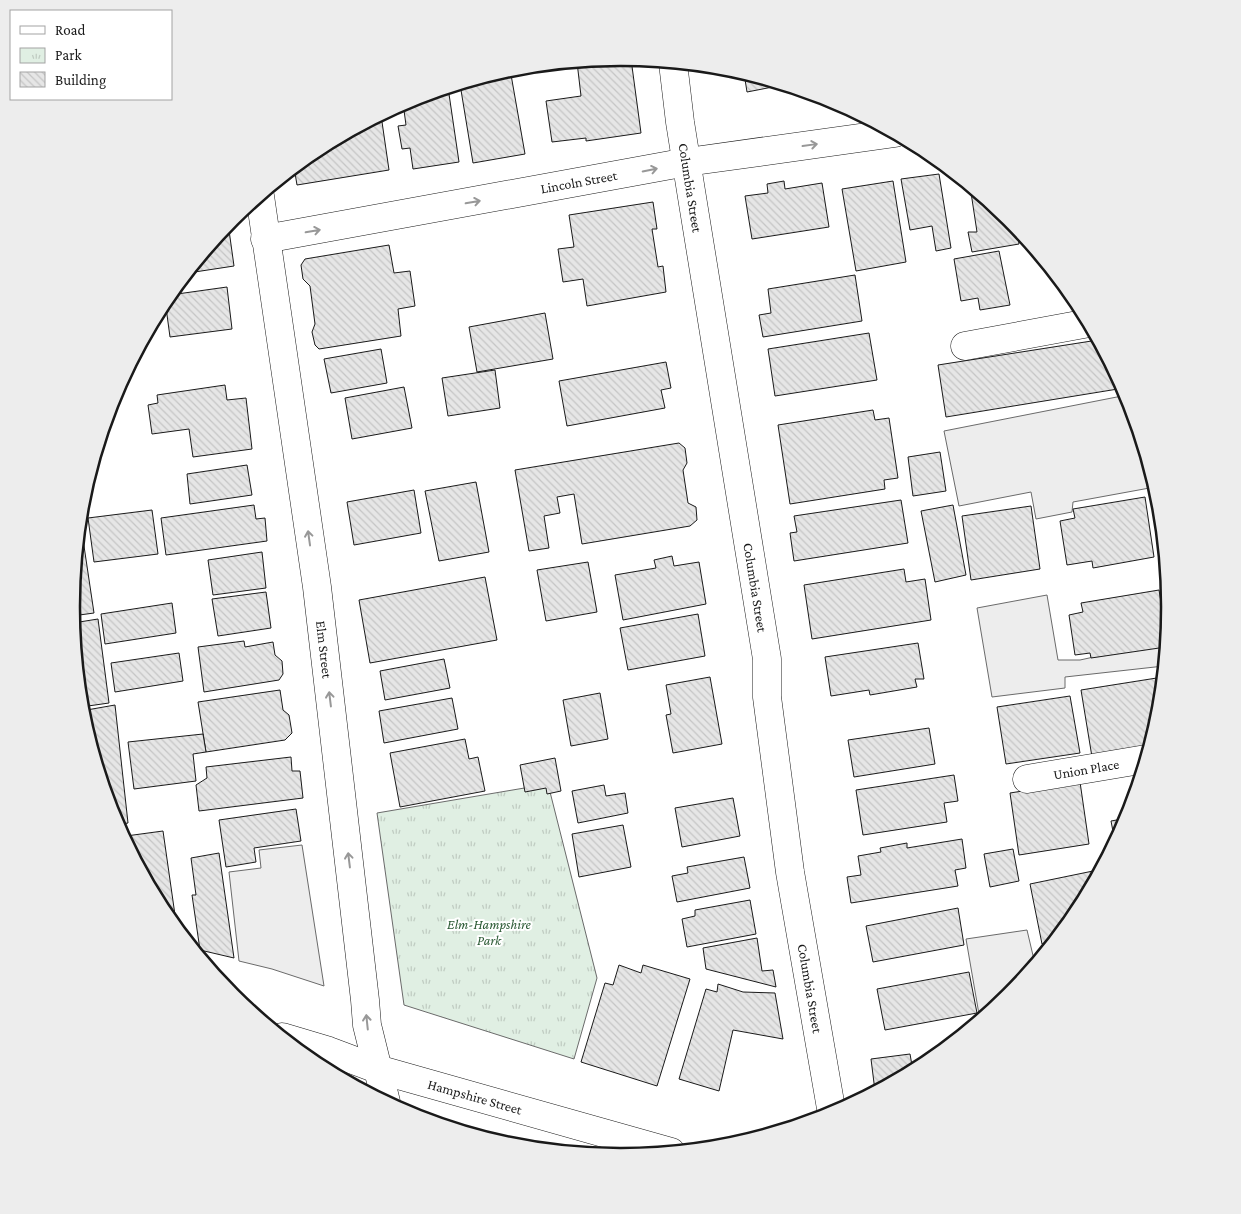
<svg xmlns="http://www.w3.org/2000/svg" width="1241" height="1214" font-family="'Crimson Pro',serif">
<defs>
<pattern id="park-tufts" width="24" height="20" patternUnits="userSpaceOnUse" patternTransform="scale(1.25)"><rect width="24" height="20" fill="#e0efe3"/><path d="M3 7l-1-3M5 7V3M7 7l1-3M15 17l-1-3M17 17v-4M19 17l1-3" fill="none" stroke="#c0ccc2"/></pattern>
<pattern id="building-back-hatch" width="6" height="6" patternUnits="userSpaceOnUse" patternTransform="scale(1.25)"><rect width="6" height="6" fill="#e6e6e6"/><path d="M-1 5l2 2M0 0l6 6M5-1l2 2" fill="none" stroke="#c5c5c5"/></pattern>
</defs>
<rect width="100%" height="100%" fill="#fff"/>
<!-- park -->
<path fill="url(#park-tufts)" stroke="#6a6a6a" d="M548,784L597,978L574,1059L404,1005L377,813Z"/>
<!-- parking -->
<g fill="#ededed" stroke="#6a6a6a">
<path d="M1127,395L1155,487L1073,502L1072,512L1036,519L1031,492L959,506L944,431Z"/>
<path d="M1047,595L1058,660H1080L1167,641L1164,666L1065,677V688L992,697L977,608Z"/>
<path d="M302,845L324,986L272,969L239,961L229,872L261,868L259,850Z"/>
<path d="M1027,930L1035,964L1009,996L980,1020L966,939Z"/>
</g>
<!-- building -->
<g fill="url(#building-back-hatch)" stroke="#1a1a1a">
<path d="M621,58L631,59L641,133L586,141V138L552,142L546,101L581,96L577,62Z"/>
<path d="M510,69L525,154L473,163L460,84Z"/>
<path d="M744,73L783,85L747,92Z"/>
<path d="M449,94L459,162L413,169L410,148L402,149L398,126L406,125L403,103L409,100Z"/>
<path d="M381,115L389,170L297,185L294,167L315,150Z"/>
<path d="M939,174L951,248L936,251L932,226L910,230L901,179Z"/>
<path d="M784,181L785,189L822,183L829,227L752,239L745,196L768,193L767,184Z"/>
<path d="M893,181L906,262L856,271L842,189Z"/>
<path d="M970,186L1009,219L1017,227L1019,244L972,252L968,232H977Z"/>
<path d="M653,202L657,229H652L658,267L663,266L666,292L587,306L583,279L563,282L558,249L574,247L569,215Z"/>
<path d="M228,223L234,266L188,273Z"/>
<path d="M389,245L394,273L410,271L415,306L398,309L401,336L319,349L315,345L312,332L315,324L310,286L303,279L301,265L305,259Z"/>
<path d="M999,251L1010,305L980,310L978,298L961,301L954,259Z"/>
<path d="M855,275L862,321L763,337L759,315L771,313L768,289Z"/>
<path d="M227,287L232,329L170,337L165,300L170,295Z"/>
<path d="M545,313L553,359L477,372L469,327Z"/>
<path d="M869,333L877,380L775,396L768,349Z"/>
<path d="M1098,340L1124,388L946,417L938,365Z"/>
<path d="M381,349L387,383L331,393L324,359Z"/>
<path d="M666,362L671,388L661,390L665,408L567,426L559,381Z"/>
<path d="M495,370L500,408L448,416L442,378Z"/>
<path d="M225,385L227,400L246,398L252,449L193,457L189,429L152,434L148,405L158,403L157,395Z"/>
<path d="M404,387L412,428L352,439L345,398Z"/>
<path d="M873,410L875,420L889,418L898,478L884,480L885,489L790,504L778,425Z"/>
<path d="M679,443L685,448L687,463L683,470L688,503L696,507L697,520L690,526L582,544L574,494L557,497L560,513L544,516L549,548L529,551L515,470Z"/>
<path d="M940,452L946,491L913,496L908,457Z"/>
<path d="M247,465L252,495L190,504L187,474Z"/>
<path d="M476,482L489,552L439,561L425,491Z"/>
<path d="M414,490L421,533L354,545L347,502Z"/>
<path d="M1145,497L1154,557L1093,568L1092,561L1067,565L1060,521L1075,518L1073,509Z"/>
<path d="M901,500L908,543L794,561L790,533L797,532L794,516Z"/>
<path d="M254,505L256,519L265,518L267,541L166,555L161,518Z"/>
<path d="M953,505L966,575L935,582L921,511Z"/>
<path d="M1031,506L1040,569L971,580L962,516Z"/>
<path d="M152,510L158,554L94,562L88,518Z"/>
<path d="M79,526H81L94,613L72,616L71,607Z"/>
<path d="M262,552L266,588L213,595L208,560Z"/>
<path d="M672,556L674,566L699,562L706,604L623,620L615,575L656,568L654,560Z"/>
<path d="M588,562L597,612L546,621L537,570Z"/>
<path d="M904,569L906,582L925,579L931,620L812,639L804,585Z"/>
<path d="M485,577L497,640L370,663L359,600Z"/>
<path d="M1159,590L1167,638L1166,647L1091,658L1090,653L1075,655L1069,615L1083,612L1081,603Z"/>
<path d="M266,592L271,628L218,636L212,599Z"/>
<path d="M172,603L176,633L105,644L101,614Z"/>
<path d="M698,614L705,656L628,670L620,628Z"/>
<path d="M98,619L109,703L81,707L73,623Z"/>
<path d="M244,641L245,647L273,642L275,655L282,661L283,674L279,680L204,692L198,647Z"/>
<path d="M918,643L924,679H915L917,687L870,695L869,690L831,696L825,657Z"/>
<path d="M179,653L183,681L115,692L111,663Z"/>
<path d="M444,659L450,688L385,700L380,671Z"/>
<path d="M710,677L722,744L673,753L666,715L671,714L666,685Z"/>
<path d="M1163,677L1159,714L1149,748L1092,757L1081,690Z"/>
<path d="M280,690L283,710L289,715L292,733L285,740L206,752L198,702Z"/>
<path d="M600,693L608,739L571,746L563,700Z"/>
<path d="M1070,696L1080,753L1006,764L997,707Z"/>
<path d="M452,698L458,729L384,743L379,711Z"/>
<path d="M115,705L128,823L117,825L113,817L81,711Z"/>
<path d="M929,728L935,764L854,777L848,740Z"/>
<path d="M203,734L206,752L193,754L196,781L134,789L128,742Z"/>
<path d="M465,739L469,759L478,757L485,791L400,807L390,753Z"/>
<path d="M291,757L292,771H300L303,798L199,811L196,785L207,778L206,767Z"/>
<path d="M555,758L561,791L547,794L546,788L525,792L520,765Z"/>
<path d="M954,775L958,801L944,803L947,822L863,835L856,790Z"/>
<path d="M1080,782L1089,844L1019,855L1010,793Z"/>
<path d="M604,785L606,796L625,793L628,813L578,823L572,791Z"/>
<path d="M733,798L740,836L682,847L675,808Z"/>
<path d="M296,809L301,841L254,848L256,862L226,867L219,820Z"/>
<path d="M1128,818L1115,842L1111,821Z"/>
<path d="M623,825L631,867L579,877L572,834Z"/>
<path d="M163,831L177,929L163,912L127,844L126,836Z"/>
<path d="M962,839L966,868L955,870L958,886L851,903L847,877L861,875L858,856L881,852L880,848L907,843V848Z"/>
<path d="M1013,849L1019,881L990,887L984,854Z"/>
<path d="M219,853L234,958L200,950L192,895H196L191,858Z"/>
<path d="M744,857L750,888L677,902L672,876L688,873L687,867Z"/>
<path d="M1093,871L1095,880L1077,913L1053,942L1042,944L1030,884Z"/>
<path d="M750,900L756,934L687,947L682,919L695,916V910Z"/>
<path d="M958,908L964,945L873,962L866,926Z"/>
<path d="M757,938L762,971L773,970L776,987L706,969L703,948Z"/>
<path d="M619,965L641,973L643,965L690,979L657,1086L581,1062L605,983L613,985Z"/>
<path d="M969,972L977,1013L885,1030L877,989Z"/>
<path d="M718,984L743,992L775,993L783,1039L733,1030L719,1091L679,1079L706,989L717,992Z"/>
<path d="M910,1054L913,1071L875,1091L871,1059Z"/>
</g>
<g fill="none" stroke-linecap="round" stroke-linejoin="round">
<!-- street casing -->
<g stroke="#1a1a1a" stroke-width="29">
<g id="street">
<path id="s1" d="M260,196L317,587L365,1000L367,1025L386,1102"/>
<path id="s2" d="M265,239L687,162L895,133"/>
<path d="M965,346L1089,323"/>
<path id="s3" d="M1027,779L1146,759"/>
</g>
</g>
<!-- secondary casing -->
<g stroke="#1a1a1a" stroke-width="29">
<g id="secondary">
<path id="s4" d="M673,63L680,122L691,191L767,659V697L790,872L832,1114"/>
</g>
</g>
<!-- primary casing -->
<g stroke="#1a1a1a" stroke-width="29">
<g id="primary">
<path id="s5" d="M282,1037L329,1051L377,1069L671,1152"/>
</g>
</g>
<!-- street -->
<use href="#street" stroke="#fff" stroke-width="28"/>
<!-- secondary -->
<use href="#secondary" stroke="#fff" stroke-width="28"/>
<!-- primary -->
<use href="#primary" stroke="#fff" stroke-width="28"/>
</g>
<!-- one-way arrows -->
<defs><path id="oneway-shaft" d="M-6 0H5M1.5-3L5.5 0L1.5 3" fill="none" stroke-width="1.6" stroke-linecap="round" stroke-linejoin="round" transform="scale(1.25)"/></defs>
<g stroke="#989898">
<use href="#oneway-shaft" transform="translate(810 145) rotate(-8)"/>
<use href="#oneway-shaft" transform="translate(650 170) rotate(-11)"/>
<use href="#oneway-shaft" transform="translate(473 202) rotate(-10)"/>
<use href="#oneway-shaft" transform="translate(313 231) rotate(-10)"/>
<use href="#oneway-shaft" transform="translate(309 538) rotate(-98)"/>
<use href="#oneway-shaft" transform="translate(330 699) rotate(-97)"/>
<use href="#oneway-shaft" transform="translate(349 860) rotate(-97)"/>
<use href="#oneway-shaft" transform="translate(367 1022) rotate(-96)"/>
</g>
<g text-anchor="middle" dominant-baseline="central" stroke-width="4" stroke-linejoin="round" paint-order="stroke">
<!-- street labels -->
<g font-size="14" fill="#1a1a1a" stroke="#fff">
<text stroke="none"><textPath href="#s2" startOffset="319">Lincoln Street</textPath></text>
<text stroke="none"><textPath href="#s4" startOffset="126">Columbia Street</textPath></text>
<text stroke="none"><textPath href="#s4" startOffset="531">Columbia Street</textPath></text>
<text stroke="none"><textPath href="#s1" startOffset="458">Elm Street</textPath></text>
<text stroke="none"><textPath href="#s3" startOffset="60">Union Place</textPath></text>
<text stroke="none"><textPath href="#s4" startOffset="936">Columbia Street</textPath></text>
<text stroke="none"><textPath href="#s5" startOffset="202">Hampshire Street</textPath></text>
</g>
<!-- park labels -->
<g font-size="14" font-style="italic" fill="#2b5a34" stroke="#fff">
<text x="489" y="924">Elm-Hampshire<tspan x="489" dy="16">Park</tspan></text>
</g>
</g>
<!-- crop -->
<path d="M0 0H1241V1214H0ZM620 66H621A540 540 0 0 1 1161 606V608A540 540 0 0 1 621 1148H620A540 540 0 0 1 80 608V606A540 540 0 0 1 620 66Z" fill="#ededed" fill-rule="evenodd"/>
<path fill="none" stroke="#1a1a1a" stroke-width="2.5" d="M620 66H621A540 540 0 0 1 1161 606V608A540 540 0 0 1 621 1148H620A540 540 0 0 1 80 608V606A540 540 0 0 1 620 66Z"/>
<!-- legend -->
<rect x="10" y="10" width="162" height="90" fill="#ffffff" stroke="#a3a3a3"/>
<rect x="20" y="26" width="25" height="8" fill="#ffffff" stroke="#a3a3a3"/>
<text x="55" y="35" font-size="15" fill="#1a1a1a">Road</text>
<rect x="20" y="48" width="25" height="15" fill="url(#park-tufts)" stroke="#a3a3a3"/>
<text x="55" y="60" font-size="15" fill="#1a1a1a">Park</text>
<rect x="20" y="72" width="25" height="15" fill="url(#building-back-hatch)" stroke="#a3a3a3"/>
<text x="55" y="85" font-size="15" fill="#1a1a1a">Building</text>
</svg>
